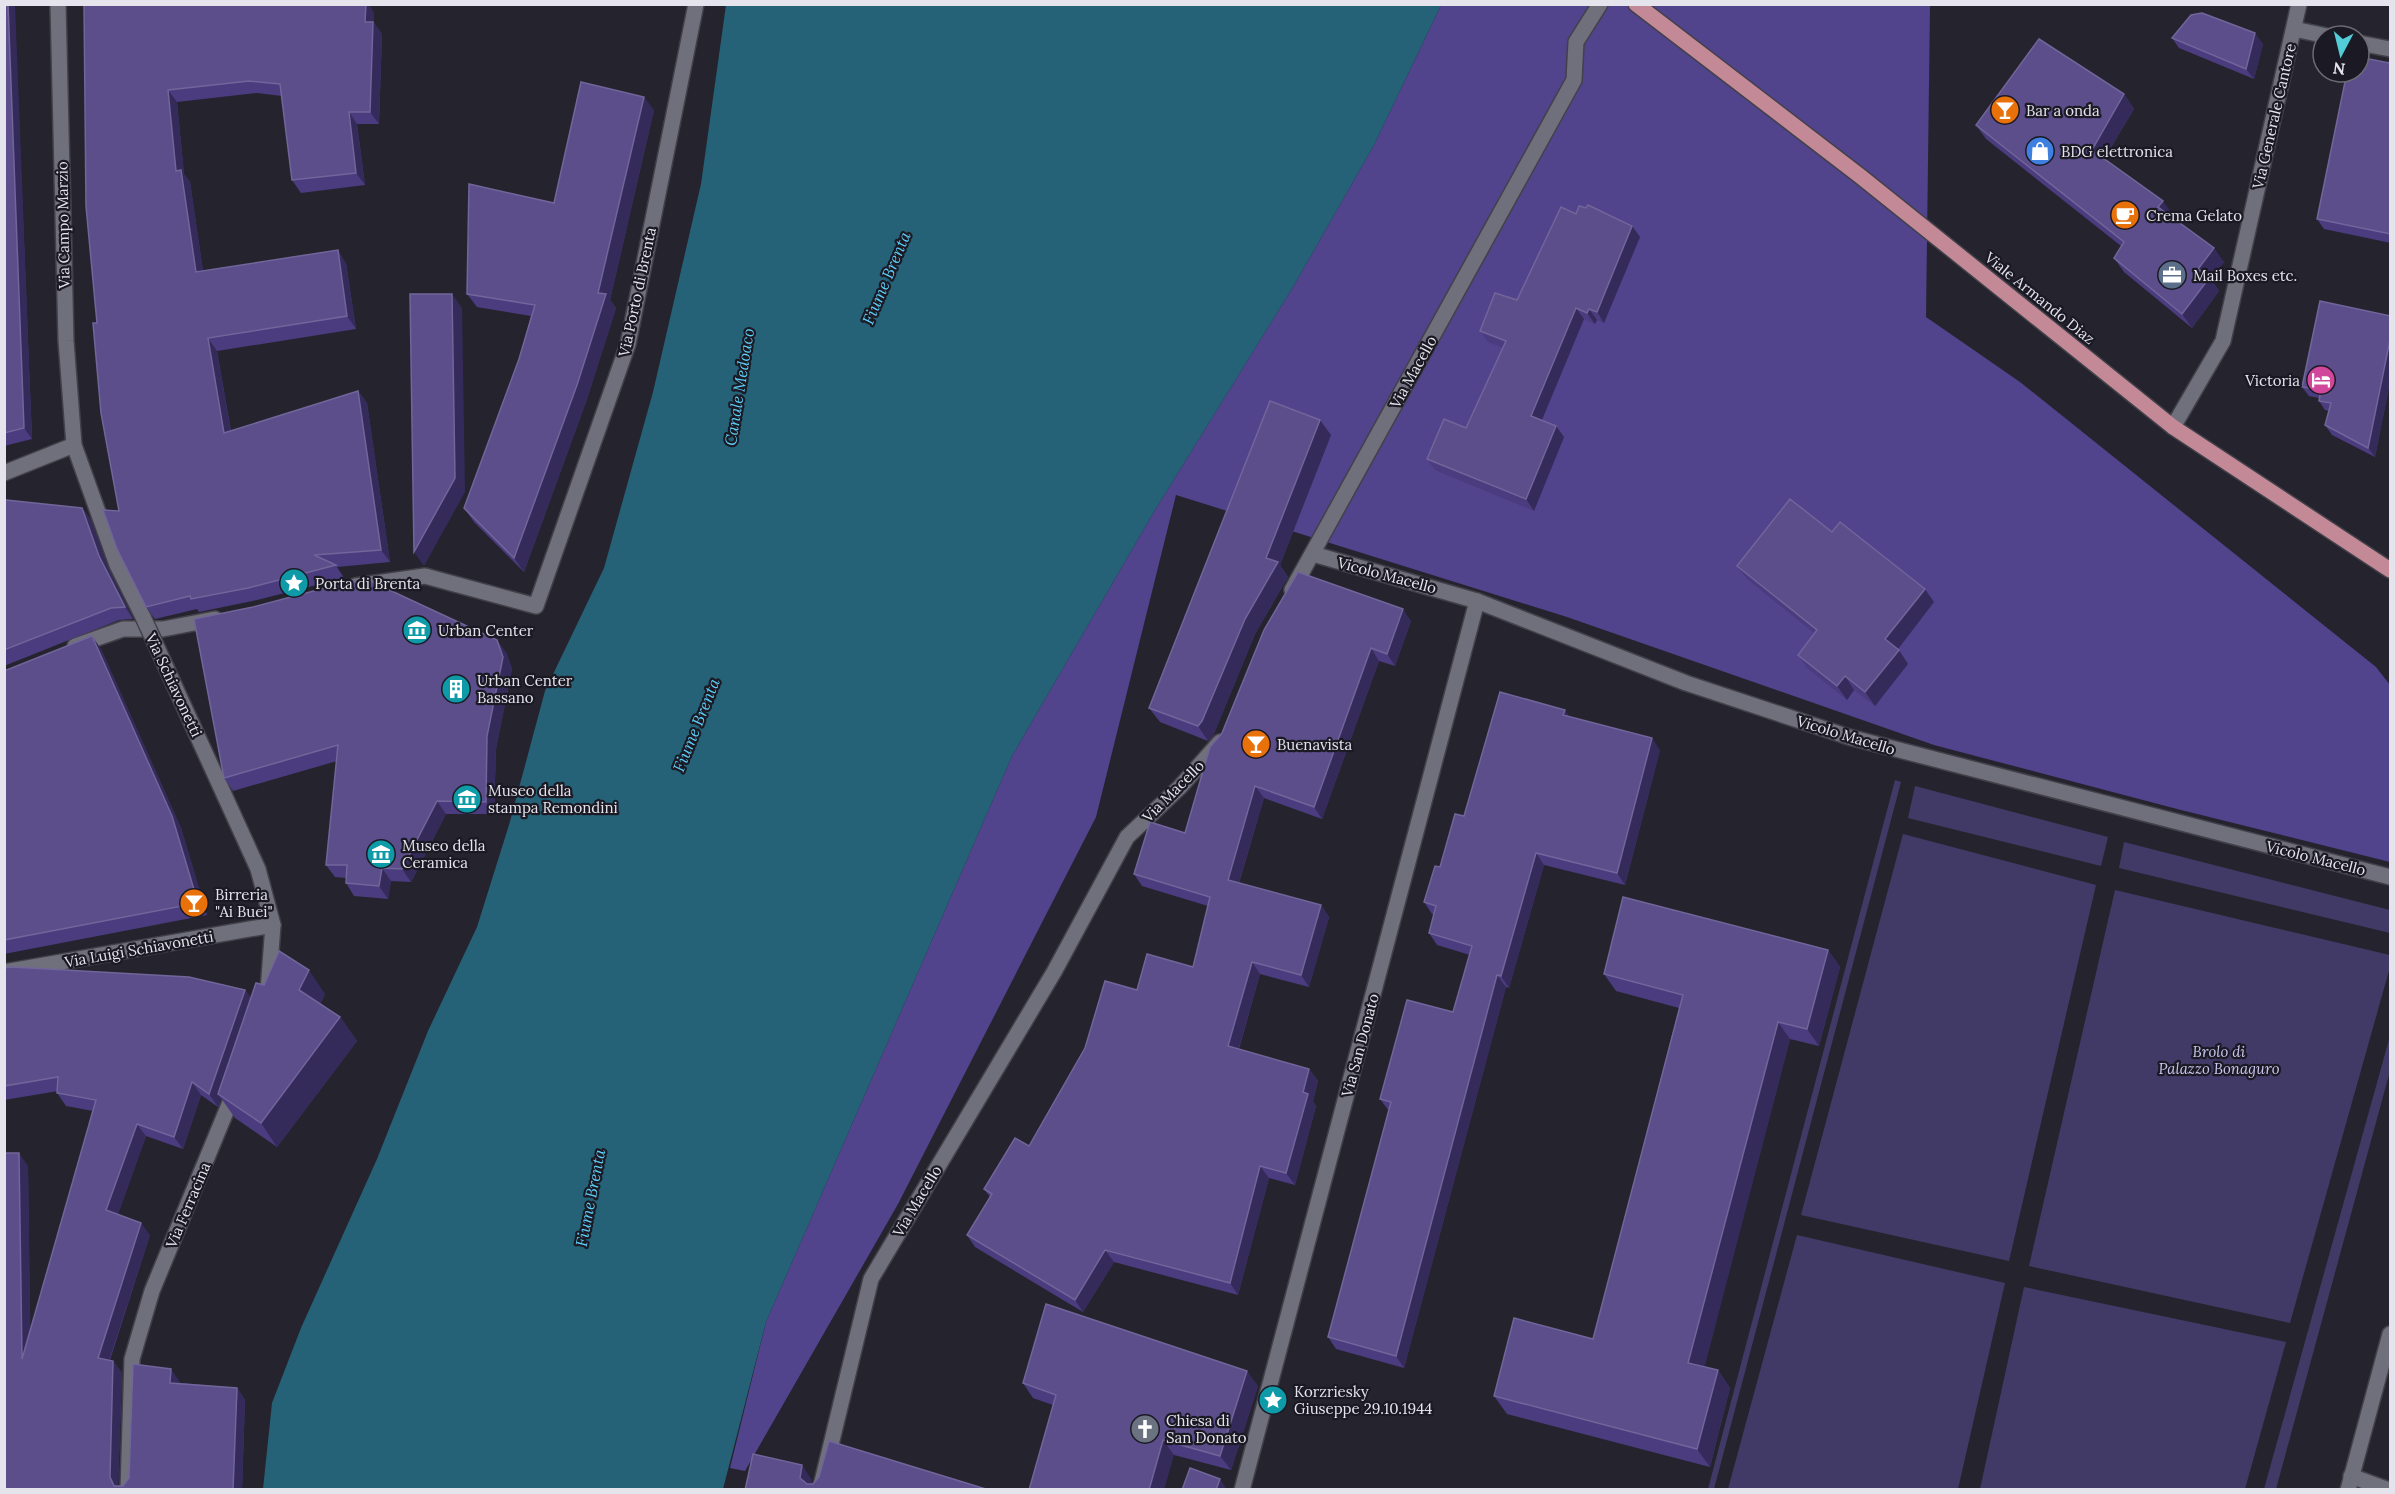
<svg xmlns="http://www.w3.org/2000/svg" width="2395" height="1494" font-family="Lora,serif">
<rect width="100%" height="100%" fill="#25242e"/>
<!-- green -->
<g fill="#413a67">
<path d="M1895,780L1901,782L1714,1489H1708Z"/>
<path d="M1915,786L2108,837L2101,866L1908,818Z"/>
<path d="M1903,834L2096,885L2009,1261L1801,1215Z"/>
<path d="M2124,842L2390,910V933L2119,868Z"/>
<path d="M2115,890L2390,955V967L2290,1323L2029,1266Z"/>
<path d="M2390,1036V1071L2276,1489H2264Z"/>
<path d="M1797,1235L2005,1283L1958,1489H1728Z"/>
<path d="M2024,1287L2286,1342L2245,1489H1980Z"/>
</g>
<!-- forest -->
<path fill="#52438d" d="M1441,5H1930L1926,317L2020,382L2376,667L2390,685V862L2181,810L1934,745L1567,617L1176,495L1096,817L898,1204L745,1471L730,1468L766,1322L1012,756L1155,510L1293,287L1374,145Z"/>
<!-- water -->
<path fill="#256278" d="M726,5H1441L1374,145L1293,287L1155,510L1012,756L766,1322L723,1489H263L272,1403L301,1328L377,1159L428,1031L477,927L509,825L545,691L604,568L653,392L701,184Z"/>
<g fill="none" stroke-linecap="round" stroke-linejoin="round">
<!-- minor casing -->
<g stroke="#424149" stroke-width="18">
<g id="minor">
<path d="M58,4L66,341L74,445L117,565L143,617"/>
<path d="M2294,29L2327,36"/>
<path d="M2359,43L2390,49"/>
<path d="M2173,427L2223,341L2299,4"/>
<path d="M4,473L74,445"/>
<path d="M1313,554L1477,601L1686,683L1849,737L2390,877"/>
<path d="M355,586L425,576L536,606L628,344L696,4"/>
<path d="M1292,590L1574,80L1576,42L1600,4"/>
<path d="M155,643L258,869L273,925L268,991"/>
<path d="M75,646L123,629H163L215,619"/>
<path d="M4,972L273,925"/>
<path d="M2351,1476L2389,1490"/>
<path d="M128,1490L132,1359L152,1291L235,1090"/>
<path d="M820,1490L871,1279L1054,972L1127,837L1180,787L1220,742"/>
<path d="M1242,1490L1477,601"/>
<path d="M2348,1490L2390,1334"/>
</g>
</g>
<!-- major casing -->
<g stroke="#424149" stroke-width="18">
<path id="major" d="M1636,4L1860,176L2173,427L2390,570"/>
</g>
<!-- minor -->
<use href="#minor" stroke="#706f7c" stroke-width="15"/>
<!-- major -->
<use href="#major" stroke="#c48997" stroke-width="15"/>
<!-- minor-bridge casing -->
<g stroke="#424149" stroke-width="18" stroke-linecap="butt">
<path id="minor-bridge" d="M143,617L155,643"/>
</g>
<!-- minor-bridge -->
<use href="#minor-bridge" stroke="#706f7c" stroke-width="15"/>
</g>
<!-- wall -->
<g fill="#4b3c7f">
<path d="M4,4L16,45L32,439L4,446Z"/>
<path d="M84,4H368L374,13V23L382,34L379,124H357L365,185L301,193L292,180L282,96L257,93L177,102L184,174L190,182L203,271L346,263L356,329L217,351L231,431L358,391L367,403L390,562L337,567L344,578L257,600L199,612L197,609L155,619L146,607L119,511L97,323Z"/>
<path d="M2172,38L2263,44L2254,79L2179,48Z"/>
<path d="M2391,57V243L2324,229L2317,219L2389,63Z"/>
<path d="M2124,94L2134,109L2104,159L2173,215L2171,217L2224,262L2211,279L2219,291L2192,328L2124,272L2114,258L2121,246L1986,139L1976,125Z"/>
<path d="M654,110L610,300L616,308L587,399L524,572L474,522L464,508L519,359L531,316L477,307L467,294L554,203Z"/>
<path d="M1632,226L1640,237L1604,323L1597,320L1595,324L1584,319L1542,420L1556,426L1564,437L1534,511L1435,470L1427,459L1466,428L1503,348L1488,342L1480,331L1517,300Z"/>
<path d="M2391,316V377L2375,457L2332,435L2325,425L2329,411L2325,410L2319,401V398L2309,396L2302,387Z"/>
<path d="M1331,435L1280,565L1288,577L1255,634L1213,736L1208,741L1160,722L1149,708Z"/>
<path d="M4,501L82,508L91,520L108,568L133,619L119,620L4,666Z"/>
<path d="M1832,532L1934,602L1898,649L1908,664L1875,706L1854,690L1847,700L1807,668L1798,655L1814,633L1747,579L1737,566Z"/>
<path d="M1411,621L1395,666L1379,661L1322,819L1264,798L1239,883L1321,905L1329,917L1309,987L1260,974L1239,1049L1309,1069L1318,1081L1313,1101L1316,1106L1295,1185L1269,1178L1238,1295L1114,1262L1083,1312L975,1247L967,1235L990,1197L984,1189L1029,1146L1137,990L1193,967L1208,906L1142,886L1134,874L1185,833L1210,747Z"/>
<path d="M101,649L181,828L207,915L4,954V671Z"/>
<path d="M506,652L512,669L496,749L494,814H446L411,882L391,881L388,899L354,896L346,883V878L335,877L326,865L337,761L233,791L224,778Z"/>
<path d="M1569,717L1660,750L1625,885L1544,865L1509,988L1506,987L1404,1368L1336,1349L1328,1337L1389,1111L1380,1099L1453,1012L1470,955L1437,945L1429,933L1434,915L1432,914L1424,902L1464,816Z"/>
<path d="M1828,950L1840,967L1819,1046L1790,1039L1704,1367L1718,1370L1730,1388L1710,1467L1507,1414L1494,1396L1593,1339L1679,1008L1616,991L1604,974Z"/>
<path d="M4,968L245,990L251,998L264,985L325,994L320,1004L340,1017L357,1041L277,1147L235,1118L221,1098L218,1107L201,1095L183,1149L146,1136L118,1214L150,1235L110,1360L113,1361L122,1373L118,1486H123L129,1478L180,1382V1383L237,1388L245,1400L242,1490H4L28,1166L30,1331L93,1111L66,1106L57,1093L58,1091L4,1100Z"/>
<path d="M1023,1383L1258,1386L1231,1470L1174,1455L1053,1405L1033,1398Z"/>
</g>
<!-- shaded-wall -->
<g fill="#352b5a">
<path d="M8,4H15L32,439L24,428Z"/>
<path d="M361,4H368L374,13V23L382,34L379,124L370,112L365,22Z"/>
<path d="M2255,33L2263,44L2254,79L2246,69Z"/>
<path d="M168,90L177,102L184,174L190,182L205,284L196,272L176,171Z"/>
<path d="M2124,94L2134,109L2101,164L2092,150Z"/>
<path d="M644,97L654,110L610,300L616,308L587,399L524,572L514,558L598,293Z"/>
<path d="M349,112L357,124L365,185L356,173Z"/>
<path d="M2163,201L2173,215L2168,221L2158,207Z"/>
<path d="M1632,226L1640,237L1604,323L1597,312Z"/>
<path d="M2214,248L2224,262L2211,279L2219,291L2192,328L2182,314L2198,269Z"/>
<path d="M338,250L346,263L356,329L347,316Z"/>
<path d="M452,294L462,308L465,492L424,566L414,552Z"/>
<path d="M1576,308L1584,319L1539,427L1531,416Z"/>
<path d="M1589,309L1597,320L1595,324L1587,313Z"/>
<path d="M2391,335V377L2375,457L2368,448Z"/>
<path d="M208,338L217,351L233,445L224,433Z"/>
<path d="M358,391L367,403L390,562L381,550Z"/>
<path d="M1320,420L1331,435L1280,565L1288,577L1255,634L1213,736L1208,741L1198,726L1266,558Z"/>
<path d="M1556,426L1564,437L1534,511L1526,499Z"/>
<path d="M82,508L91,520L108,568L133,619L125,607L99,556Z"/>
<path d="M1925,589L1934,602L1895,653L1885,639Z"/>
<path d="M1403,609L1411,621L1395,666L1387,654Z"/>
<path d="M92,636L101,649L181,828L207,915L198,903Z"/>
<path d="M497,640L506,652L512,669L496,749L494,814L486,802L487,736Z"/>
<path d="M1371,648L1379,661L1322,819L1314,807Z"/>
<path d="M1899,650L1908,664L1875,706L1865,692Z"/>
<path d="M1845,676L1854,690L1847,700L1837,686Z"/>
<path d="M1565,710L1573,722L1563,715Z"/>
<path d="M1652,738L1660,750L1625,885L1617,873Z"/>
<path d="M1255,786L1264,798L1236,892L1228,880Z"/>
<path d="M437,801L446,814L411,882L402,869Z"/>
<path d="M1536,853L1544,865L1509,988L1501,976Z"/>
<path d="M382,868L391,881L388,899L379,886Z"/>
<path d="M1321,905L1329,917L1309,987L1301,975Z"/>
<path d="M1828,950L1840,967L1819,1046L1807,1029Z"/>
<path d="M1252,962L1260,974L1236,1058L1228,1046Z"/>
<path d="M309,970L325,994L315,1014L299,990Z"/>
<path d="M1497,975L1506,987L1404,1368L1396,1356Z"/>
<path d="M245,990L254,1002L218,1094L221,1098L218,1107L209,1094Z"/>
<path d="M340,1017L357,1041L277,1147L261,1123Z"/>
<path d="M1778,1022L1790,1039L1701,1381L1688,1363Z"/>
<path d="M1309,1069L1318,1081L1313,1101L1316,1106L1295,1185L1286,1173Z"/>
<path d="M192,1082L201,1095L183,1149L174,1137Z"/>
<path d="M137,1124L146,1136L115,1223L106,1210Z"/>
<path d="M19,1153L28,1166L31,1372L22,1359Z"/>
<path d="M1260,1166L1269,1178L1238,1295L1230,1283Z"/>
<path d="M141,1223L150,1235L106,1370L98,1358Z"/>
<path d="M1105,1250L1114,1262L1083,1312L1075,1300Z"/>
<path d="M113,1361L122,1373L118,1490H117L110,1477Z"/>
<path d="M171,1369L180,1382L179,1395L170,1383Z"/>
<path d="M1718,1370L1730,1388L1710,1467L1697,1449Z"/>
<path d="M1247,1371L1258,1386L1231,1470L1220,1456Z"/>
<path d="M237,1388L245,1400L242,1490H233Z"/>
<path d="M1163,1440L1174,1455L1164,1490H1149Z"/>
<path d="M802,1465L812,1480L811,1490L800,1478Z"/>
<path d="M1220,1479L1227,1490H1216Z"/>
</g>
<!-- building -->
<g fill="#5b4e8b" stroke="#71659a" stroke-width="1.5">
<path d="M4,4H8L24,428L4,433Z"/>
<path d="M84,4H366L365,22H373L370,112H349L356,173L292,180L280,84L249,81L168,90L176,171L181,170L196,272L338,250L347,316L208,338L224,433L358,391L381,550L314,555L336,565L248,588L191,599L190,596L146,607L117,549L103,510L119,511L101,413L93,323H97L86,206Z"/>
<path d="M2202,13L2255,33L2246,69L2172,38L2191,15Z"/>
<path d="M2039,39L2124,94L2092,150L2163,201L2158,207L2214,248L2198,269L2210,277L2182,314L2114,258L2124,242L1976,125Z"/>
<path d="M2359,57L2389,63L2391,57V234L2317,219L2347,72H2359Z"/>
<path d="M581,82L644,97L598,293L606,294L577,385L514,558L464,508L519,359L535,305L467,294L469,184L554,203Z"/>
<path d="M1588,205L1632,226L1597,312L1589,309L1587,313L1576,308L1531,416L1556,426L1526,499L1427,459L1444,419L1466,428L1506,341L1480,331L1495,293L1517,300L1561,207L1576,214L1579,206L1586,208Z"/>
<path d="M410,294H452L455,478L414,552Z"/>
<path d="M2320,301L2391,316V335L2368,448L2325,425L2331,403L2319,401L2321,390L2302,387Z"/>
<path d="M1270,401L1320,420L1266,558L1278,562L1245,619L1202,721L1198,726L1149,708Z"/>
<path d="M1790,499L1832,532L1840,522L1925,589L1885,639L1899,650L1865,692L1845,676L1837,686L1798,655L1817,630L1737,566Z"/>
<path d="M6,500L82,508L99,556L125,607L111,608L4,650V501Z"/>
<path d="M1298,572L1403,609L1387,654L1371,648L1314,807L1255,786L1228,880L1321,905L1301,975L1252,962L1228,1046L1309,1069L1303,1092L1308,1094L1286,1173L1260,1166L1230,1283L1105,1250L1075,1300L967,1235L992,1194L984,1189L1015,1138L1029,1146L1085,1048L1105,981L1137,990L1147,954L1193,967L1210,897L1134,874L1150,822L1185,833L1210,747L1222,733L1264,630Z"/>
<path d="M368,580L497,640L503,657L487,736L486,802L437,801L402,869L382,868L379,886L346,883L347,865H326L338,745L224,778L194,619L253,607L340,584Z"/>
<path d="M92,636L172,816L198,903L4,940V671Z"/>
<path d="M1500,692L1565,710L1563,715L1652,738L1617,873L1536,853L1501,976L1497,975L1396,1356L1328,1337L1391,1102L1380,1099L1407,1000L1453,1012L1472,946L1429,933L1436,906L1424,902L1435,866L1440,867L1455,814L1464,816Z"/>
<path d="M1623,897L1828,950L1807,1029L1778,1022L1688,1363L1718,1370L1697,1449L1494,1396L1514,1318L1593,1339L1683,995L1604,974Z"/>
<path d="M279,951L309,970L299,990L340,1017L261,1123L218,1094L256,983L264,985Z"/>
<path d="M11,967L189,977L245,990L209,1094L192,1082L174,1137L137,1124L106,1210L141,1223L98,1358L113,1361L110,1477L114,1486H123L129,1478L133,1364L171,1369L170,1383L237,1388L233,1490H4V1153H19L22,1359L96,1100L57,1093L58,1077L4,1086V968Z"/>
<path d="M1046,1304L1247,1371L1220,1456L1163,1440L1149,1490H1029L1056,1395L1023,1383Z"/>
<path d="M829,1441L989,1490H745L753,1454L802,1465L800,1478L807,1484H813L819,1477Z"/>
<path d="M1190,1468L1220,1479L1216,1490H1182Z"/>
</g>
<!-- icons -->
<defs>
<g id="bar-disc" transform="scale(1.5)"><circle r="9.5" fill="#e8710a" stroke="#1b1a24"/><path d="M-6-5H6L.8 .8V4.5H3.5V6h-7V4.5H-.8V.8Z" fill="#fff"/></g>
<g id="shop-disc" transform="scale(1.5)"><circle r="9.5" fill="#3f7fe0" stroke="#1b1a24"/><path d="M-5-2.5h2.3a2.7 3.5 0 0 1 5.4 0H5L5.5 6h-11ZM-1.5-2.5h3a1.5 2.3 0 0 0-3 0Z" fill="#fff"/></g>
<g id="cafe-disc" transform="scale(1.5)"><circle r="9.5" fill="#e8710a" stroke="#1b1a24"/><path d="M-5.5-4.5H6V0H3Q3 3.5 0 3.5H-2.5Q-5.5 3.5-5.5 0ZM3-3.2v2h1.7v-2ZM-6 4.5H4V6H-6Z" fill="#fff"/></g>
<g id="office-disc" transform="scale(1.5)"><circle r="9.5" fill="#5c6f8a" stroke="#1b1a24"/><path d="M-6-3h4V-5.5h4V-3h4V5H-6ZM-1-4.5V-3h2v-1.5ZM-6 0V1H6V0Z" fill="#fff"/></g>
<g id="hotel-disc" transform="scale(1.5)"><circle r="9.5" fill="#d1479c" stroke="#1b1a24"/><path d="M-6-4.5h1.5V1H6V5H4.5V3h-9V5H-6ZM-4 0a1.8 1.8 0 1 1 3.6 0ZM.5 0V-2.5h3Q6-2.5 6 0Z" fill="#fff"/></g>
<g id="sight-disc" transform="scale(1.5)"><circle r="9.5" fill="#0f9aa8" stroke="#1b1a24"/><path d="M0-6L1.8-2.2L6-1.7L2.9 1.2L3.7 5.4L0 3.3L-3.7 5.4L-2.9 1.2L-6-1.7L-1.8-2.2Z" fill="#fff"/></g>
<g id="museum-disc" transform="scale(1.5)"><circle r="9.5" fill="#0f9aa8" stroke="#1b1a24"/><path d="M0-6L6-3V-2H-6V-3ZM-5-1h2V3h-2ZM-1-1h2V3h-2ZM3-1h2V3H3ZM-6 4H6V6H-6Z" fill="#fff"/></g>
<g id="building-disc" transform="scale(1.5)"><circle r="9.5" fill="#0f9aa8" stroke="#1b1a24"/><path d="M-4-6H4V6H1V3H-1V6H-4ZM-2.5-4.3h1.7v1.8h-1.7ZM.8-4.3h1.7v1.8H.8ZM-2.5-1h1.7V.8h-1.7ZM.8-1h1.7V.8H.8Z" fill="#fff"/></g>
<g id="church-disc" transform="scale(1.5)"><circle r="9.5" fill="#6b7280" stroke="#1b1a24"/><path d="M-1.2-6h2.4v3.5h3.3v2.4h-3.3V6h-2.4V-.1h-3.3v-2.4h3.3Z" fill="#fff"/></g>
</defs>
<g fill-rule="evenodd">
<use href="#bar-disc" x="2005" y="110"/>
<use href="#shop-disc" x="2040" y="151"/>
<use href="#cafe-disc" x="2125" y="215"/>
<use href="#office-disc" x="2172" y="275"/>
<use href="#hotel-disc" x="2321" y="380"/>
<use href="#sight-disc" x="294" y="583"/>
<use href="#museum-disc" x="417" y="630"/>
<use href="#building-disc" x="456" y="689"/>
<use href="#bar-disc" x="1256" y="744"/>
<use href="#museum-disc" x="467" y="799"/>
<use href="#museum-disc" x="381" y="854"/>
<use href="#bar-disc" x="194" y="903"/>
<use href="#sight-disc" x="1273" y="1400"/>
<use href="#church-disc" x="1145" y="1429"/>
</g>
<g text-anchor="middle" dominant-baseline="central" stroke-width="4.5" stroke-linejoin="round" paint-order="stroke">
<!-- poi labels -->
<g font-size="15" fill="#e5e4ec" stroke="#1b1a24" text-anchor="start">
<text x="2026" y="110">Bar a onda</text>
<text x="2061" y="151">BDG elettronica</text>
<text x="2146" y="215">Crema Gelato</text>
<text x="2193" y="275">Mail Boxes etc.</text>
<text x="2300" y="380" text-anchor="end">Victoria</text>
<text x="315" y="583">Porta di Brenta</text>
<text x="438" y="630">Urban Center</text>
<text x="477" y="680">Urban Center<tspan x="477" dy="17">Bassano</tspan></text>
<text x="1277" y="744">Buenavista</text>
<text x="488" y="790">Museo della<tspan x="488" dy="17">stampa Remondini</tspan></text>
<text x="402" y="845">Museo della<tspan x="402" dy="17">Ceramica</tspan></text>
<text x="215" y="894">Birreria<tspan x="215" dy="17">"Ai Buei"</tspan></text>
<text x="1294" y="1391">Korzriesky<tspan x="1294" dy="17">Giuseppe 29.10.1944</tspan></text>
<text x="1166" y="1420">Chiesa di<tspan x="1166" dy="17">San Donato</tspan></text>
</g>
<!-- street labels -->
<g font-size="15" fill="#e5e4ec" stroke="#1b1a24">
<text transform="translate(2274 116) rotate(-77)">Via Generale Cantore</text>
<text transform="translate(63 225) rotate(-91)">Via Campo Marzio</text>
<text transform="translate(637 292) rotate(-78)">Via Porto di Brenta</text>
<text transform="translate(2040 298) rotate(39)">Viale Armando Diaz</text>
<text transform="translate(1413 372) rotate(-61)">Via Macello</text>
<text transform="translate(1387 575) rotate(15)">Vicolo Macello</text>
<text transform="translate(174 685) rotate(65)">Via Schiavonetti</text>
<text transform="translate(1846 735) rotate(17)">Vicolo Macello</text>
<text transform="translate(1173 791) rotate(-45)">Via Macello</text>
<text transform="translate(2316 858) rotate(14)">Vicolo Macello</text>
<text transform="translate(139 949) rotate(-10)">Via Luigi Schiavonetti</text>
<text transform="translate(1360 1045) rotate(-75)">Via San Donato</text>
<text transform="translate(917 1201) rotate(-59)">Via Macello</text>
<text transform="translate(188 1205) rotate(-67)">Via Ferracina</text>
</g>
<!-- park labels -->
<g font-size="15" font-style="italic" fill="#cac6f0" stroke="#1b1a24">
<text x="2219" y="1051">Brolo di<tspan x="2219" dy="17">Palazzo Bonaguro</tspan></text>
</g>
<!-- water labels -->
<g font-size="16" font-style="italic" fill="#5ccff8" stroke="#1b1a24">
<text transform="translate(886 278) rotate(-67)">Fiume Brenta</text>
<text transform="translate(739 387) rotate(-81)">Canale Medoaco</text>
<text transform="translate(696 725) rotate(-68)">Fiume Brenta</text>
<text transform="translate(590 1198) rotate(-79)">Fiume Brenta</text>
</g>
</g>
<!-- border -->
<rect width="2395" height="1494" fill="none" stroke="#e5e4ec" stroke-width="12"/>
<!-- north arrow -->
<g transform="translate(2341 54) rotate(187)"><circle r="28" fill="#1b1a24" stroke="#6c6b74" stroke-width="1.5"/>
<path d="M0-4.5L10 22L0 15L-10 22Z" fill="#52ccd6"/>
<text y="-9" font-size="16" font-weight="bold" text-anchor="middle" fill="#e5e4ec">N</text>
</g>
</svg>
